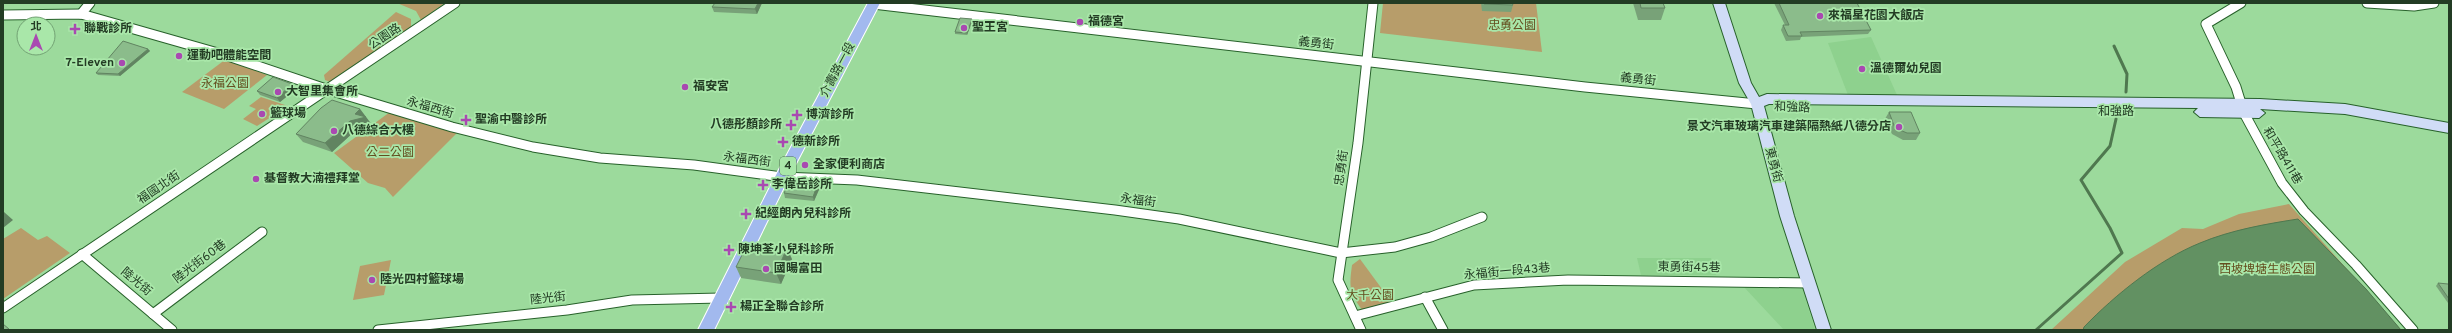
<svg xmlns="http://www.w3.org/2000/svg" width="2452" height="333" font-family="Overpass,'Noto Sans TC',sans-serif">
<rect width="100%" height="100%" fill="#9cda9c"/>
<!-- built -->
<g fill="#8ed18e">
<path d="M1871,37L1897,95H1848L1828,43Z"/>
<path d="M1637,258H1711L1716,275H1641Z"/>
<path d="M1743,286L1802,287L1815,330H1784Z"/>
</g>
<!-- green -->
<g fill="#b79d6a">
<path d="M397,3H445L421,20L416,11Z"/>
<path d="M1383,3H1536L1542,52L1380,33Z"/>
<path d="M396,12L411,19V29L333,83L325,80L324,75Z"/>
<path d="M226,59L267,75L224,109L182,92Z"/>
<path d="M261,97L288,106L257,126L243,119L256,109L249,106Z"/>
<path d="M390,112L458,132L393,197L385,188L368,183L334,153Z"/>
<path d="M2289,204L2401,330H2051L2125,262L2182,228L2203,229L2239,214Z"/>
<path d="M21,228L38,240L47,236L70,253L3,299V239Z"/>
<path d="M1360,259L1393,304L1364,312C1349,294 1349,287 1352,265Z"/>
<path d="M391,260L384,295L353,300L360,266Z"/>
</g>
<!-- water -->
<path fill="#629162" stroke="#4f784f" d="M2298,219L2366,289L2401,330H2083L2084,327C2115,295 2158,260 2200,243C2231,230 2266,224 2298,219Z"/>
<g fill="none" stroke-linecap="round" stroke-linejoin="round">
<!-- stream -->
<g stroke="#4f784f" stroke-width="3">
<path d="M2114,46L2127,74L2126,92"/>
<path d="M2036,330L2122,253L2110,228L2081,180L2110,146L2116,119"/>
</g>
<!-- street casing -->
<g stroke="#27612a" stroke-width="11">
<g id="street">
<path d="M2241,3L2206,24L2236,87L2244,113L2282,183L2304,211L2356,265L2413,330"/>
<path d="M2367,3L2414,6L2434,3"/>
<path d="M873,4L1585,87L1757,104"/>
<path d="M81,14L90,3"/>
<path d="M3,15L81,14L225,55L329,90L452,127L533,147L600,158L694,165L782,177L857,180L1115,210L1179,219L1341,253L1395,247L1431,237L1482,217"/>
<path d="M82,254L172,330"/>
<path d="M1425,297L1443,330"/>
<path d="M3,308L455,3"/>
<path d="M153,314L262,232"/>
<path d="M1355,316L1474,285L1568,280L1809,283"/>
<path d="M378,330L567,310L632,300L721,298"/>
<path d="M1361,330L1338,280L1358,143L1373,3"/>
</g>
</g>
<!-- secondary casing -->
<g stroke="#27612a" stroke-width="2">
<path id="secondary" d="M1713,3H1725L1751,83L1759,97L1767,94L2260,99L2345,104L2449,123V133L2345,114L2260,109L2265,113L2259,118L2200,117L2194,112L2198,108L1769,104L1764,106L1794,216L1831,330H1817L1780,216L1751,104L1739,83Z"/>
</g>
<!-- primary casing -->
<g stroke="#fff" stroke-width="2">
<path id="primary" d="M868,3H880L789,177L714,330H698L775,177Z"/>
</g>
<!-- street -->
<use href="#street" stroke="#fff" stroke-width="9"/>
<!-- secondary -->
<use href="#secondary" fill="#d0dcf6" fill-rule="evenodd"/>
<!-- primary -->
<use href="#primary" fill="#a2b9ee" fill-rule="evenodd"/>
</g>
<!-- wall -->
<g fill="#78a278">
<path d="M762,3L757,14L714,12L712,7Z"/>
<path d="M1481,3H1512L1513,5L1511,12L1482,11Z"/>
<path d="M1633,3H1663L1665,8L1661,20H1638Z"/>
<path d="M1774,3H1857L1871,30L1868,34L1801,37L1800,40L1786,41L1781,30L1783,25H1785Z"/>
<path d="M972,19V22L967,35L955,34V32Z"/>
<path d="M148,49L150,51L120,76L98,75L96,73Z"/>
<path d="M292,84L296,89L280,102L260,95L257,91Z"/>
<path d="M360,109L372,125L356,130L332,152L303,142L296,134Z"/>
<path d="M1889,112L1920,133L1916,140H1903L1892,134L1885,119Z"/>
<path d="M819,180L821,185L814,201L785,198L784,193Z"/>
<path d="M792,259L781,284L741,278L736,267Z"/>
<path d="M2438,283L2449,285V303H2448L2436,286Z"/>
</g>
<!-- shaded-wall -->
<g fill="#618461">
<path d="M758,3H762L757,14L755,9Z"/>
<path d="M972,19V22L967,35V33Z"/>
<path d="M148,49L150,51L120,76L118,74Z"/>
<path d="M292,84L296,89L280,102L277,98Z"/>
<path d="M360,109L372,125L356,130L332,152L325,143Z"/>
<path d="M819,180L821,185L814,201L813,197Z"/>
<path d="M3,212H4L13,220L3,228Z"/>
<path d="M787,248L792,259L781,284L776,273Z"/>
</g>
<!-- building -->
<g fill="#8bbc8b" stroke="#618461">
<path d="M715,3H758L755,9L712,7Z"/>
<path d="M1484,3H1512L1513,5L1484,4Z"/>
<path d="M1640,3H1663L1665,8H1641Z"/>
<path d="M1779,3H1857L1871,30L1800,32L1802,36H1788L1783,25H1789Z"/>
<path d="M960,18L972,19L967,33L955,32Z"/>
<path d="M123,41L148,49L118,74L96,73Z"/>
<path d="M273,77L292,84L277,98L257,91Z"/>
<path d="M332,100L360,109L355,114L366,117L350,121L325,143L296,134L321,108Z"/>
<path d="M1889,112H1911L1920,133H1907L1895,128Z"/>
<path d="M791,179L819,180L813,197L784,193Z"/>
<path d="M748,243L787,248L776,273L736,267Z"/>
<path d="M2438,283L2448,284L2449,285V299Z"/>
<path d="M3,324L9,329L3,330Z"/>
</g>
<!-- markers -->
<g fill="#a949b1" stroke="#a9e7a9" stroke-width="1.5">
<circle cx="1820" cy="16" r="4"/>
<circle cx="1080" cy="22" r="4"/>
<circle cx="964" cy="28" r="4"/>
<path d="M73 23h4v4h4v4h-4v4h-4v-4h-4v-4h4z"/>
<circle cx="179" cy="56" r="4"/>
<circle cx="122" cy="63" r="4"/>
<circle cx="1862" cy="69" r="4"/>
<circle cx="685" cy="87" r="4"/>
<circle cx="278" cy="92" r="4"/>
<circle cx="262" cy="114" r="4"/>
<path d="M795 109h4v4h4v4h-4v4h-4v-4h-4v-4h4z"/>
<path d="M464 114h4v4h4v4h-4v4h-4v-4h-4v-4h4z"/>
<path d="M789 119h4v4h4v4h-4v4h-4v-4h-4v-4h4z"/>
<circle cx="1899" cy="127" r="4"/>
<circle cx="334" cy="131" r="4"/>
<path d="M781 136h4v4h4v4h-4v4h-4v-4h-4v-4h4z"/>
<circle cx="805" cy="165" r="4"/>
<circle cx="256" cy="179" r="4"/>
<path d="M761 179h4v4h4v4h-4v4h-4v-4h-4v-4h4z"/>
<path d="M744 208h4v4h4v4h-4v4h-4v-4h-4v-4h4z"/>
<path d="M727 244h4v4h4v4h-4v4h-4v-4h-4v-4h4z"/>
<circle cx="766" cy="269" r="4"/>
<circle cx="372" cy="280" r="4"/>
<path d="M729 301h4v4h4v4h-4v4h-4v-4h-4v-4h4z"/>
</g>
<g text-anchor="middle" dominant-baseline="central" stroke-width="3.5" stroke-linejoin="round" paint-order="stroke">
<!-- shield labels -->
<rect fill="#a9e7a9" stroke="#4b6f4c" stroke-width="1" x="780" y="157" width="16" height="18" rx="3"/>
<g font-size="11" font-weight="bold" fill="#233c24">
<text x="788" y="166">4</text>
</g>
<!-- poi labels -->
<g font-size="12" font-weight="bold" fill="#233c24" stroke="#a9e7a9" text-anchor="start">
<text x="1828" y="16">來福星花園大飯店</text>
<text x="1088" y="22">福德宮</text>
<text x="972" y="28">聖王宮</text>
<text x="84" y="29">聯戰診所</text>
<text x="187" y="56">運動吧體能空間</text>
<text x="114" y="63" text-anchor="end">7-Eleven</text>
<text x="1870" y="69">溫德爾幼兒園</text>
<text x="693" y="87">福安宮</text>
<text x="286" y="92">大智里集會所</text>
<text x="270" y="114">籃球場</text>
<text x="806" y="115">博濟診所</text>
<text x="475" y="120">聖渝中醫診所</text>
<text x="782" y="125" text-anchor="end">八德彤顏診所</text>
<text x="1891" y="127" text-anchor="end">景文汽車玻璃汽車建築隔熱紙八德分店</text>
<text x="342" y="131">八德綜合大樓</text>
<text x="792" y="142">德新診所</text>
<text x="813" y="165">全家便利商店</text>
<text x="264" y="179">基督教大湳禮拜堂</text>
<text x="772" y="185">李偉岳診所</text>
<text x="755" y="214">紀經朗內兒科診所</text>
<text x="738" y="250">陳坤荃小兒科診所</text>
<text x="774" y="269">國暘富田</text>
<text x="380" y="280">陸光四村籃球場</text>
<text x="740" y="307">楊正全聯合診所</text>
</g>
<!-- park labels -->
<g font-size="12" fill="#644e1f" stroke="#a9e7a9">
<text x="1512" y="26">忠勇公園</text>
<text x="225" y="84">永福公園</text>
<text x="390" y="153">公二公園</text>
<text x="2267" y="270">西坡埤塘生態公園</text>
<text x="1370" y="296">大千公園</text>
</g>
<!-- street labels -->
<g font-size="12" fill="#233c24" stroke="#a9e7a9">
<text transform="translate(385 37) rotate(-34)">公園路</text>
<text transform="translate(1316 44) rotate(6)">義勇街</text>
<text transform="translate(838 70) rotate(-62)">介壽路一段</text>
<text transform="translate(1638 80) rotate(6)">義勇街</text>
<text transform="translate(430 108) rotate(16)">永福西街</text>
<text transform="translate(1792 108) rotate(2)">和強路</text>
<text x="2116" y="112">和強路</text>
<text transform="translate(2282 156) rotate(59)">和平路411巷</text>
<text transform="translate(747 160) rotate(7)">永福西街</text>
<text transform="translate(1773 165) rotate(75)">東勇街</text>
<text transform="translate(1342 168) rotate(-82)">忠勇街</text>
<text transform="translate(159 188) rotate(-34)">福國北街</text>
<text transform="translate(1138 201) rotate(8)">永福街</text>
<text transform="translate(200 262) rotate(-37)">陸光街60巷</text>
<text transform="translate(1689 268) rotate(1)">東勇街45巷</text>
<text transform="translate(1507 272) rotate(-5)">永福街一段43巷</text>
<text transform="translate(136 282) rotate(40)">陸光街</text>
<text transform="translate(548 299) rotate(-6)">陸光街</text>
</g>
</g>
<!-- border -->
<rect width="2452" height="333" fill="none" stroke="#233c24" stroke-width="8"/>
<!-- north arrow -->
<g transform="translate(36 36)"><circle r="19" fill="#a9e7a9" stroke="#73a374"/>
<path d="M0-3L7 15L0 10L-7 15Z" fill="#a949b1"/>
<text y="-6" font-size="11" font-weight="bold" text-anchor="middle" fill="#233c24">北</text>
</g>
</svg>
